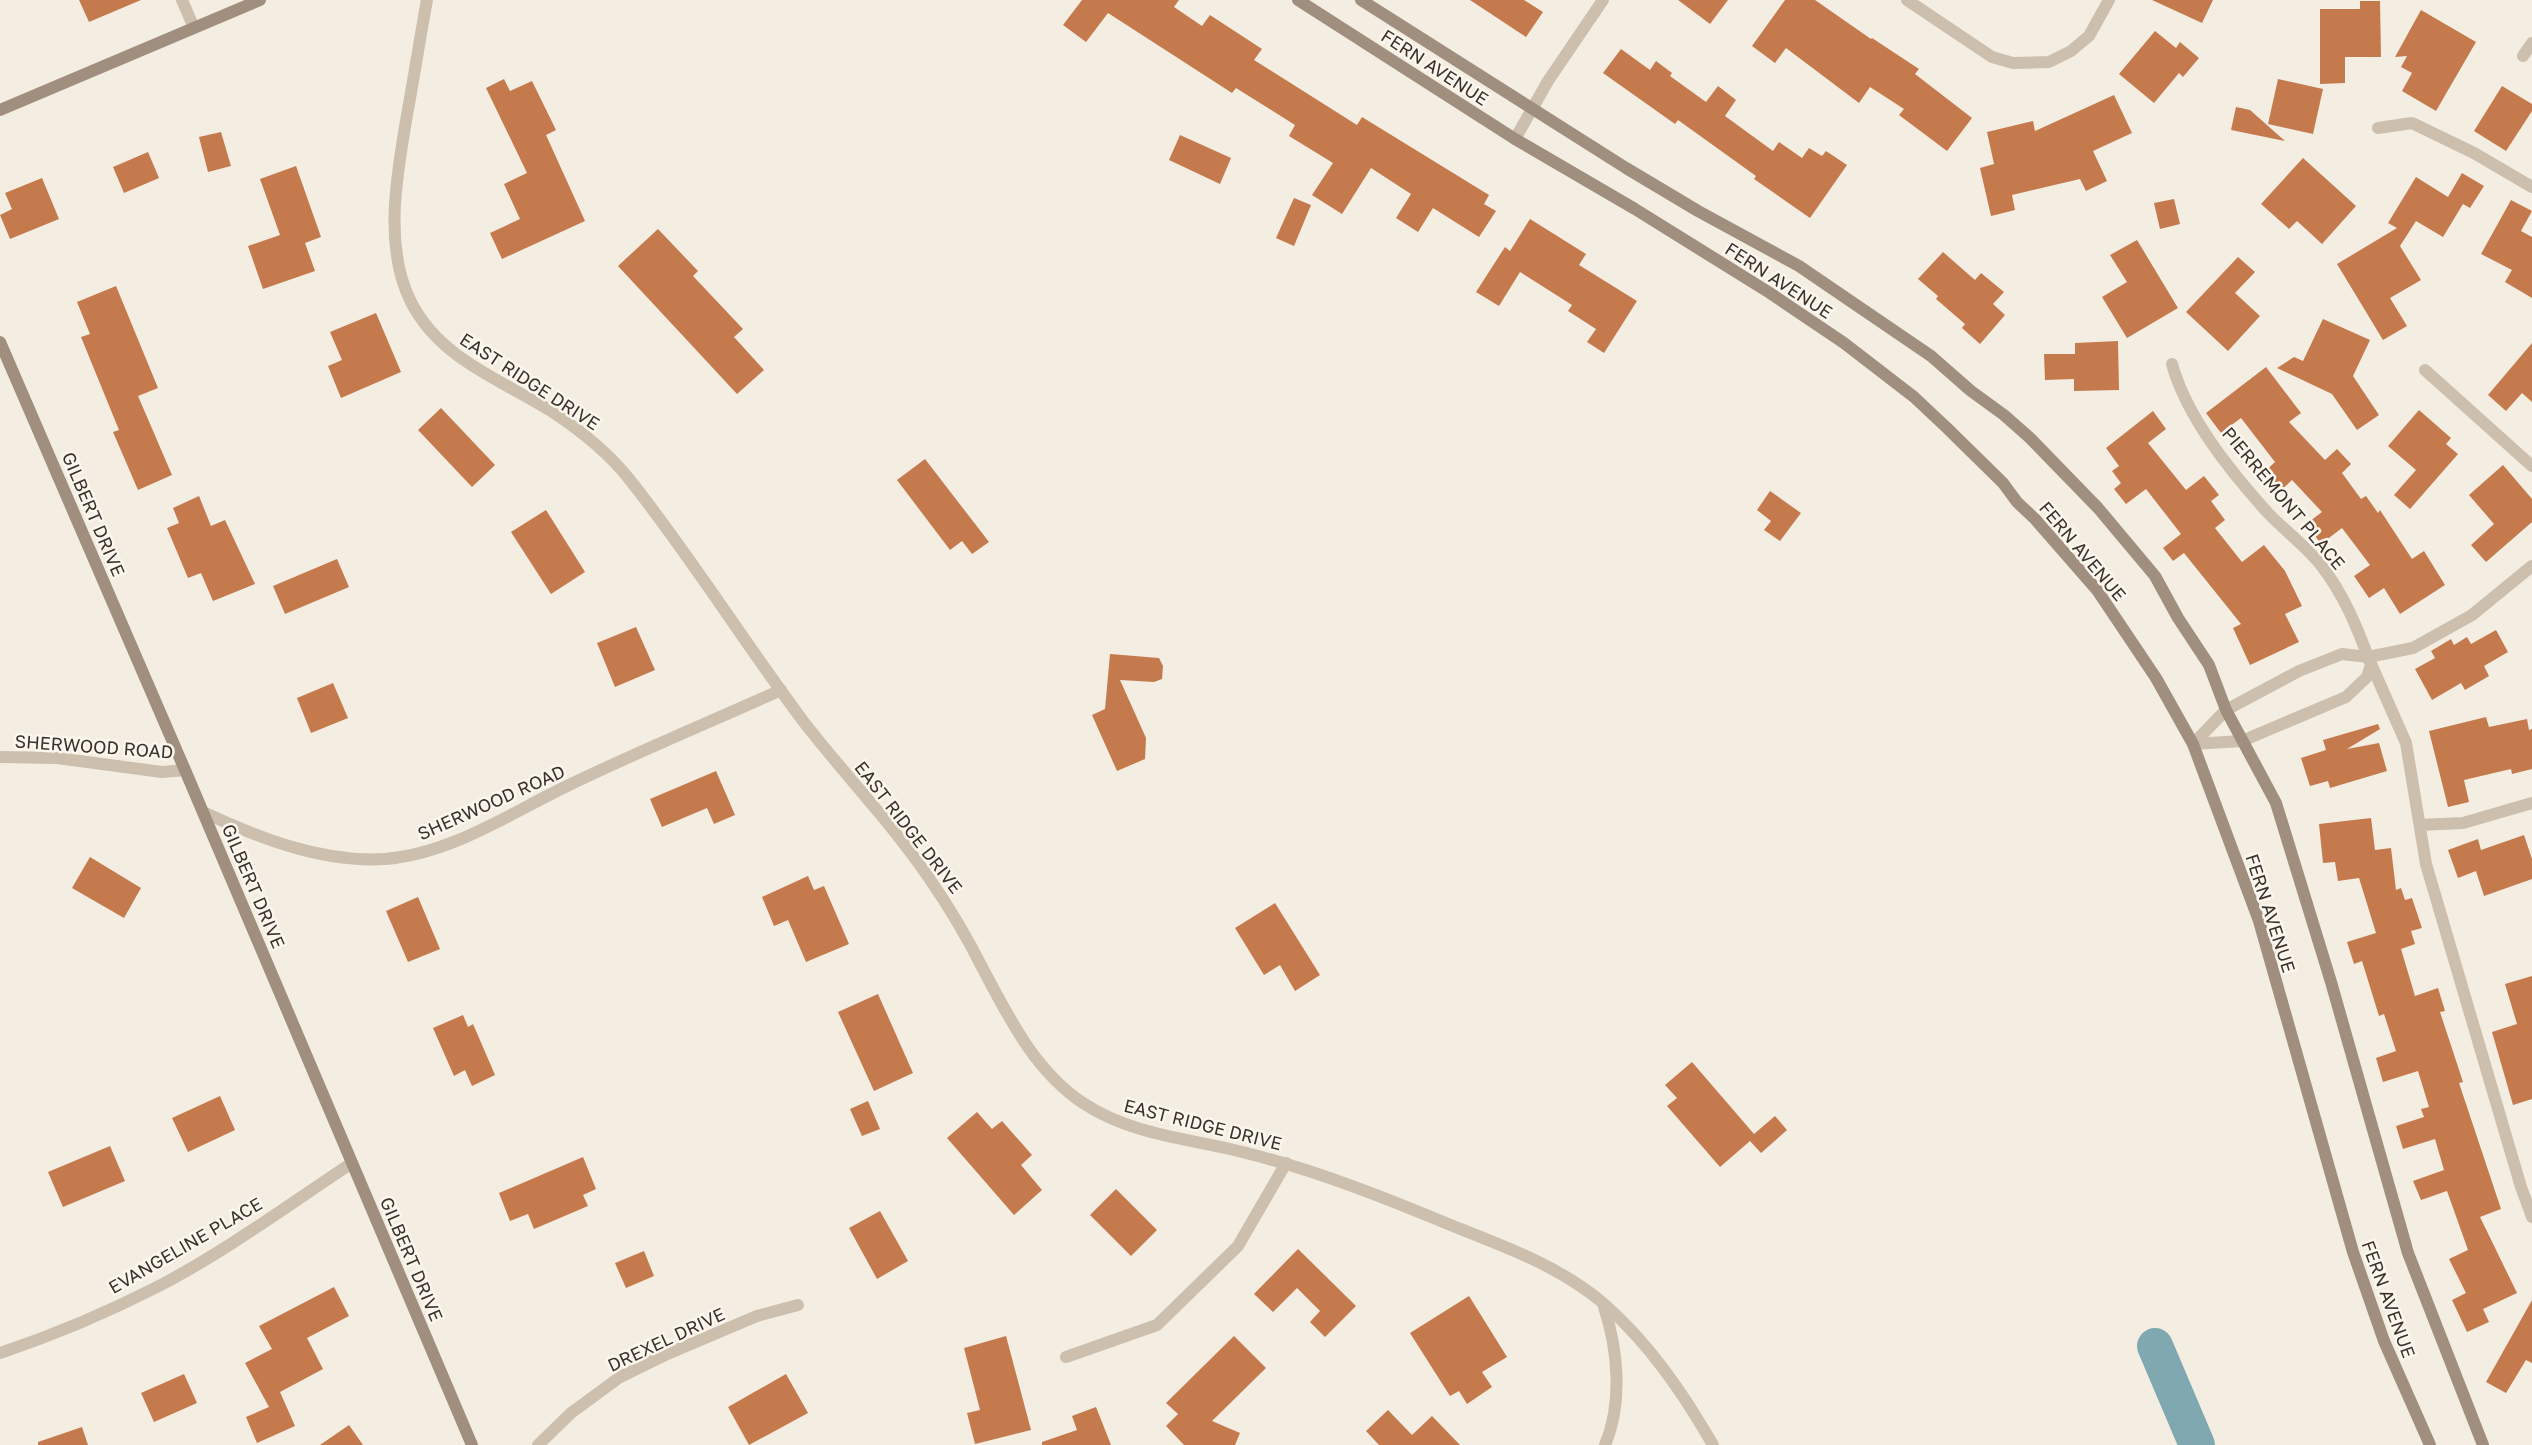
<svg xmlns="http://www.w3.org/2000/svg" width="2532" height="1445" font-family="'Golos Text',sans-serif">
<rect width="100%" height="100%" fill="#f4ede1"/>
<g fill="none" stroke-linecap="round" stroke-linejoin="round">
<!-- river -->
<path stroke="#80a8b1" stroke-width="36" d="M2155,1346L2197,1445"/>
</g>
<!-- building -->
<g fill="#c57a4e">
<path d="M79,0H141L89,22Z"/>
<path d="M1082,0H1179L1174,7L1202,26L1210,15L1262,49L1254,60L1357,125L1362,117L1489,195L1484,204L1496,211L1479,237L1433,208L1418,232L1396,218L1411,194L1371,168L1342,214L1312,195L1333,163L1289,136L1295,125L1236,88L1232,93L1108,13L1086,42L1063,25Z"/>
<path d="M1470,0H1524L1543,12L1526,37Z"/>
<path d="M1678,0H1728L1710,24Z"/>
<path d="M1785,0H1815L1871,39L1872,38L1919,69L1915,74L1972,118L1947,151L1899,115L1904,109L1870,87L1859,103L1786,48L1775,63L1752,46Z"/>
<path d="M2152,0H2213L2202,23Z"/>
<path d="M2360,1H2380L2381,57H2345V83L2320,84V9H2360Z"/>
<path d="M2421,10L2476,42L2436,111L2402,91L2412,73L2401,67L2407,56L2395,57Z"/>
<path d="M2155,31L2176,48L2180,42L2199,58L2183,77L2179,73L2154,103L2119,74Z"/>
<path d="M1621,49L1650,70L1656,61L1672,73L1670,76L1706,102L1718,86L1736,100L1725,116L1773,151L1779,142L1802,158L1809,148L1822,156L1826,151L1847,165L1810,218L1754,179L1756,176L1678,120L1675,124L1603,73Z"/>
<path d="M504,79L510,91L532,81L556,130L546,135L585,221L502,259L490,233L520,219L504,184L527,173L486,88Z"/>
<path d="M2278,79L2323,89L2313,134L2268,124Z"/>
<path d="M2502,86L2532,104V111L2506,151L2474,131Z"/>
<path d="M2114,95L2132,133L2093,151L2107,181L2086,191L2080,179L2012,195L2015,210L1991,216L1980,168L1994,164L1987,132L2033,121L2035,131Z"/>
<path d="M2236,107L2250,110L2285,141L2231,130Z"/>
<path d="M221,132L231,166L208,172L199,137Z"/>
<path d="M1180,135L1231,158L1220,184L1169,160Z"/>
<path d="M148,152L159,178L124,193L113,167Z"/>
<path d="M2303,158L2356,206L2322,244L2297,221L2289,229L2261,204Z"/>
<path d="M296,166L321,237L305,243L315,271L263,289L248,246L280,235L260,179Z"/>
<path d="M2462,173L2484,186L2470,208L2463,204L2443,237L2416,221L2400,246L2421,280L2390,298L2407,326L2383,340L2337,264L2397,228L2388,223L2416,177L2448,197Z"/>
<path d="M42,178L59,219L10,239L0,215L12,209L5,193Z"/>
<path d="M1294,198L1311,205L1294,246L1276,238Z"/>
<path d="M2174,199L2180,224L2160,229L2154,203Z"/>
<path d="M2511,200L2532,211L2521,231L2532,237V298L2505,282L2512,270L2481,254Z"/>
<path d="M1530,219L1586,254L1579,265L1637,301L1604,353L1587,342L1596,329L1568,311L1572,305L1520,272L1499,306L1476,292L1505,247L1510,251Z"/>
<path d="M658,229L698,271L693,276L743,329L734,337L764,370L737,394L618,266Z"/>
<path d="M2137,240L2178,308L2127,338L2102,297L2127,282L2110,255Z"/>
<path d="M1943,252L1975,280L1981,273L2004,292L1993,304L2005,315L1980,344L1962,328L1965,324L1936,299L1938,296L1918,279Z"/>
<path d="M2238,257L2255,272L2235,293L2260,316L2228,351L2186,312Z"/>
<path d="M116,286L158,388L138,396L172,475L138,490L113,432L119,430L81,337L90,334L77,302Z"/>
<path d="M376,313L401,372L341,398L328,366L342,360L330,332Z"/>
<path d="M2323,319L2370,340L2353,376L2379,415L2357,430L2332,394L2277,368L2294,357L2303,361Z"/>
<path d="M2118,341L2119,390L2074,391V379L2045,380L2044,354H2075V343Z"/>
<path d="M2532,343V402L2522,393L2506,411L2488,395Z"/>
<path d="M2266,367L2301,413L2289,422L2325,460L2337,449L2351,464L2342,473L2361,499L2366,496L2378,513L2380,510L2412,559L2424,551L2445,585L2400,614L2384,588L2369,598L2354,576L2370,565L2342,528L2321,544L2306,524L2322,512L2292,480L2275,496L2258,478L2275,462L2241,418L2221,433L2206,413Z"/>
<path d="M441,408L495,465L472,487L418,430Z"/>
<path d="M2419,410L2451,438L2446,444L2458,454L2410,509L2394,495L2416,470L2388,446Z"/>
<path d="M2153,411L2166,429L2148,443L2186,490L2204,476L2219,495L2211,501L2225,520L2215,528L2242,562L2264,545L2285,571L2302,606L2285,614L2299,642L2250,665L2233,628L2241,624L2184,553L2173,561L2163,548L2181,534L2146,489L2126,504L2114,489L2121,483L2112,471L2119,466L2106,448Z"/>
<path d="M925,459L989,542L972,554L962,541L950,550L897,480Z"/>
<path d="M2503,465L2532,499V522L2486,562L2471,545L2494,524L2469,495Z"/>
<path d="M1770,491L1801,513L1780,541L1764,530L1771,521L1757,510Z"/>
<path d="M199,496L211,526L225,520L255,584L213,601L201,573L188,578L167,528L179,523L173,508Z"/>
<path d="M546,510L585,572L551,594L511,532Z"/>
<path d="M337,559L349,587L285,614L273,586Z"/>
<path d="M636,627L655,670L615,687L597,643Z"/>
<path d="M2496,630L2508,652L2484,666L2489,676L2465,690L2461,683L2432,700L2415,669L2435,658L2431,651L2451,639L2454,645L2467,637L2471,644Z"/>
<path d="M1110,654L1159,658L1163,666L1162,679L1154,682L1120,680L1146,738L1145,759L1117,771L1092,715L1105,709Z"/>
<path d="M333,683L348,718L311,733L297,698Z"/>
<path d="M2486,717L2489,727L2527,719L2529,730L2532,729V769L2512,774L2511,769L2464,780L2469,802L2448,807L2429,731Z"/>
<path d="M2378,724L2380,729L2347,749L2379,743L2387,771L2330,788L2328,781L2310,786L2301,758L2326,750L2323,740Z"/>
<path d="M716,771L735,815L714,824L707,808L662,827L650,799Z"/>
<path d="M2371,818L2375,850L2391,848L2396,890L2401,888L2405,900L2412,898L2422,928L2411,931L2415,944L2401,949L2415,996L2438,988L2445,1011L2440,1012L2463,1082L2459,1083L2501,1209L2480,1217L2517,1293L2483,1309L2489,1322L2467,1332L2452,1300L2466,1293L2449,1259L2468,1250L2447,1191L2421,1200L2413,1181L2444,1170L2435,1139L2403,1149L2396,1126L2424,1117L2421,1109L2429,1107L2418,1071L2383,1082L2376,1058L2396,1051L2384,1014L2379,1016L2362,961L2354,964L2347,942L2376,933L2359,878L2338,881L2335,862L2323,863L2319,824Z"/>
<path d="M2524,835L2532,859V879L2484,896L2476,871L2458,878L2448,850L2478,839L2481,850Z"/>
<path d="M90,857L141,888L124,918L72,888Z"/>
<path d="M808,876L814,890L824,886L849,944L806,962L788,920L774,926L762,897Z"/>
<path d="M418,897L440,949L408,962L386,911Z"/>
<path d="M1275,903L1320,975L1295,991L1280,965L1264,975L1235,928Z"/>
<path d="M2532,976V1099L2513,1105L2492,1032L2517,1024L2505,984Z"/>
<path d="M878,994L913,1073L874,1091L838,1012Z"/>
<path d="M463,1015L468,1027L473,1024L495,1075L472,1086L465,1070L454,1076L433,1028Z"/>
<path d="M1692,1062L1754,1134L1775,1116L1787,1130L1761,1153L1750,1141L1720,1167L1667,1106L1677,1098L1665,1085Z"/>
<path d="M220,1096L235,1130L188,1152L172,1118Z"/>
<path d="M868,1101L880,1129L862,1136L850,1109Z"/>
<path d="M977,1112L992,1129L1002,1121L1032,1155L1021,1165L1042,1190L1014,1215L947,1138Z"/>
<path d="M110,1146L125,1181L63,1207L48,1172Z"/>
<path d="M583,1157L596,1189L583,1195L588,1206L534,1229L528,1214L510,1221L499,1193Z"/>
<path d="M1116,1189L1157,1230L1131,1256L1090,1215Z"/>
<path d="M880,1211L908,1261L877,1279L849,1228Z"/>
<path d="M1298,1249L1356,1306L1325,1337L1310,1322L1320,1311L1297,1288L1273,1312L1254,1294Z"/>
<path d="M644,1251L654,1276L626,1288L615,1263Z"/>
<path d="M334,1287L349,1316L307,1338L323,1369L280,1392L295,1426L257,1443L246,1417L269,1407L245,1363L272,1349L259,1326Z"/>
<path d="M1469,1296L1507,1357L1482,1372L1492,1387L1467,1404L1459,1391L1450,1396L1410,1333Z"/>
<path d="M2532,1300V1363L2526,1360L2506,1393L2486,1382Z"/>
<path d="M1006,1336L1031,1430L975,1444L967,1413L980,1410L964,1348Z"/>
<path d="M1234,1336L1266,1368L1212,1421L1240,1433L1235,1445H1184L1166,1426L1178,1414L1166,1403Z"/>
<path d="M184,1374L197,1403L154,1422L141,1393Z"/>
<path d="M786,1374L808,1413L749,1445L728,1407Z"/>
<path d="M1096,1407L1111,1445H1042V1442L1077,1430L1072,1416Z"/>
<path d="M1388,1410L1412,1435L1432,1416L1460,1445H1379L1366,1431Z"/>
<path d="M349,1425L363,1445H320Z"/>
<path d="M82,1427L88,1445H38V1442Z"/>
</g>
<g fill="none" stroke-linecap="round" stroke-linejoin="round">
<!-- street -->
<g stroke="#ccbfad" stroke-width="12">
<path d="M182,0L194,28"/>
<path d="M427,0C420,38 414,77 407,115C397,173 383,247 411,302C440,359 500,379 551,411C580,430 608,452 630,480C691,557 744,642 803,721C844,774 891,822 929,878C949,907 967,937 983,969C1009,1018 1035,1071 1083,1103C1134,1137 1197,1139 1254,1155C1323,1173 1388,1199 1453,1226C1506,1247 1559,1266 1603,1303C1649,1343 1683,1393 1713,1445"/>
<path d="M1907,0L1992,57L2013,63L2049,62L2071,51L2089,36L2109,0"/>
<path d="M2523,56L2532,43"/>
<path d="M2378,128L2412,123L2474,153L2532,187"/>
<path d="M1515,139L1548,81L1603,0"/>
<path d="M2172,364C2187,418 2231,472 2268,513C2285,531 2305,545 2320,564C2344,594 2358,629 2371,665L2367,677L2346,697L2242,741L2193,744"/>
<path d="M2425,370L2532,466"/>
<path d="M2368,657L2406,743L2426,864L2521,1187L2532,1217"/>
<path d="M2193,744L2226,710L2299,671L2342,654L2368,657L2413,648L2472,615L2532,566"/>
<path d="M0,757L57,758L162,772L185,770"/>
<path d="M203,812C259,838 322,863 385,859C450,854 509,814 567,786C637,752 710,722 781,690"/>
<path d="M2420,825L2463,823L2532,803"/>
<path d="M1604,1307C1618,1350 1623,1402 1605,1445"/>
<path d="M0,1353C54,1335 106,1313 157,1287C225,1252 288,1205 352,1163"/>
<path d="M1066,1357L1157,1325L1238,1246L1286,1163"/>
<path d="M538,1445L571,1413L620,1377L665,1355L757,1316L798,1305"/>
</g>
<!-- secondary -->
<g stroke="#a08f7e" stroke-width="12">
<path d="M1298,0L1515,139L1635,209L1770,293L1844,343L1914,397L1947,428L2003,483L2017,502L2035,519L2097,590L2156,678L2193,744L2259,921L2353,1252L2384,1341L2430,1445"/>
<path d="M1361,0L1626,168L1698,211L1799,266L1931,356L1971,391L2004,415L2030,438L2098,508L2155,576L2178,618L2209,665L2226,710L2276,803L2331,982L2408,1253L2483,1445"/>
<path d="M0,110L260,0"/>
<path d="M0,342L185,770L472,1445"/>
</g>
</g>
<g text-anchor="middle" dominant-baseline="central" stroke-width="5" stroke-linejoin="round" paint-order="stroke">
<!-- street labels -->
<g font-size="18" fill="#3b322b" stroke="#fbf7ee">
<text transform="translate(1435 67) rotate(33)">FERN AVENUE</text>
<text transform="translate(1779 280) rotate(33)">FERN AVENUE</text>
<text transform="translate(530 381) rotate(33)">EAST RIDGE DRIVE</text>
<text transform="translate(2284 498) rotate(50)">PIERREMONT PLACE</text>
<text transform="translate(94 514) rotate(67)">GILBERT DRIVE</text>
<text transform="translate(2083 551) rotate(50)">FERN AVENUE</text>
<text transform="translate(94 746) rotate(4)">SHERWOOD ROAD</text>
<text transform="translate(491 802) rotate(-24)">SHERWOOD ROAD</text>
<text transform="translate(909 827) rotate(52)">EAST RIDGE DRIVE</text>
<text transform="translate(254 886) rotate(67)">GILBERT DRIVE</text>
<text transform="translate(2271 913) rotate(72)">FERN AVENUE</text>
<text transform="translate(1203 1124) rotate(14)">EAST RIDGE DRIVE</text>
<text transform="translate(185 1245) rotate(-30)">EVANGELINE PLACE</text>
<text transform="translate(412 1259) rotate(67)">GILBERT DRIVE</text>
<text transform="translate(2389 1299) rotate(70)">FERN AVENUE</text>
<text transform="translate(666 1339) rotate(-25)">DREXEL DRIVE</text>
</g>
</g>
</svg>
